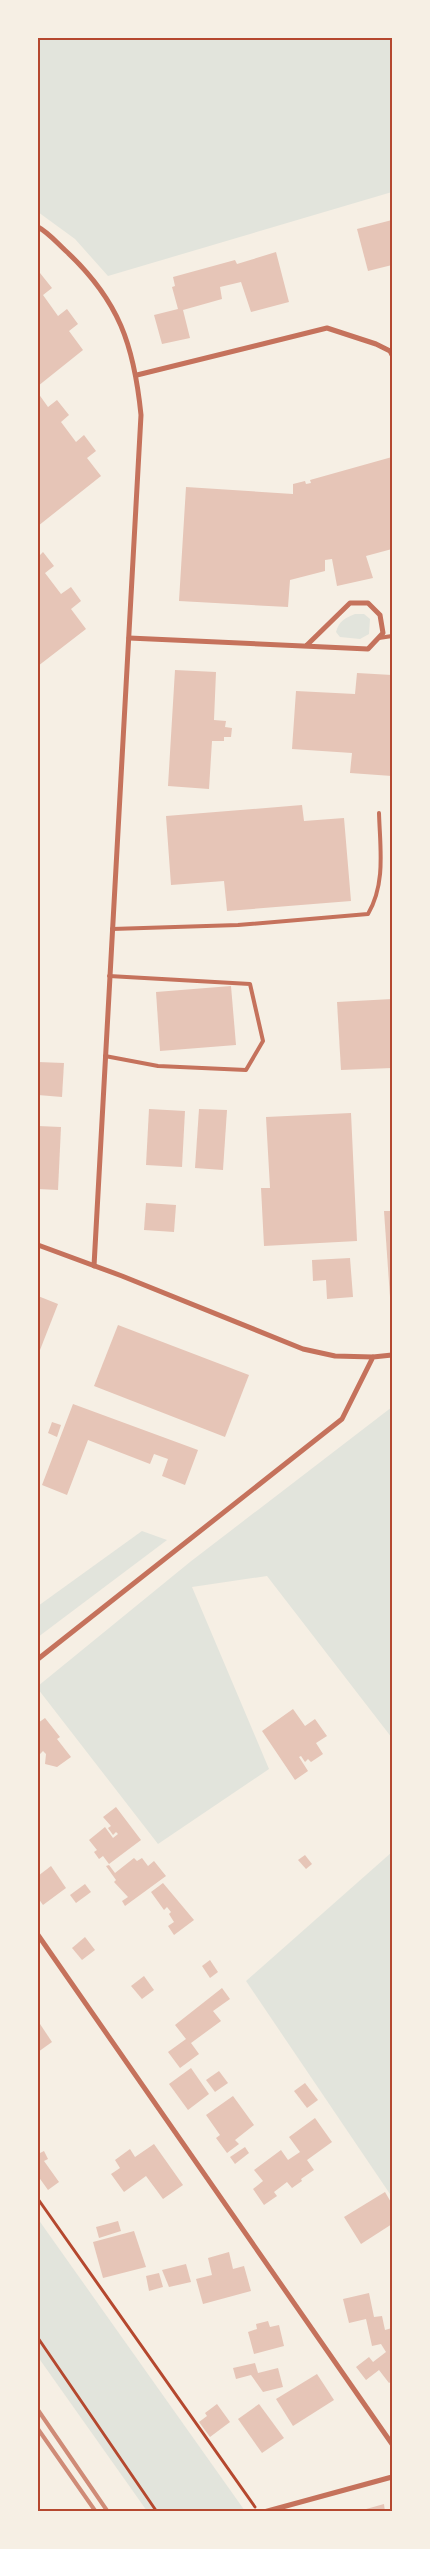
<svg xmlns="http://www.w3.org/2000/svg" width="430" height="2549" font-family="'Roboto Condensed',sans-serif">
<rect width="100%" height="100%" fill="#f6efe4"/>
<!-- green -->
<g fill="#e2e4dc">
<path d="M38,38H392V192L108,276L75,239L38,212Z"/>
<path d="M355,614H364L370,619L369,634L360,639L340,637L336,632C339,621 345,618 355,614Z"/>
<path d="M392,1407V1738L267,1576L192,1587L269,1769L158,1844L38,1689V1686L190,1562Z"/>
<path d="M142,1531L167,1540L38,1637V1606Z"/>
<path d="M392,1852V2197L246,1981Z"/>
<path d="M38,2219L245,2511H147L38,2357Z"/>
</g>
<!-- building -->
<g fill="#e6c5b7">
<path d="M392,220V265L368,271L357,229Z"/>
<path d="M276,252L289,302L251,312L241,282L220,287L222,299L183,310L190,338L162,344L154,315L178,309L172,287L175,286L173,277L235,260L237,264Z"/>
<path d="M40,273L52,288L43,295L58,316L67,309L78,324L69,331L83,350L38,386V275Z"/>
<path d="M38,393L48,407L57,400L69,415L61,422L76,442L84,435L96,451L87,458L101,476L38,526Z"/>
<path d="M392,457V549L366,556L373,578L337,586L332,559L325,560V571L290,580L288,607L179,601L186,487L293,494V484L305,481L306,484L311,483L310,480Z"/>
<path d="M43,552L54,566L45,573L61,594L71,587L81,601L71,609L86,629L38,666V557Z"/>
<path d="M175,670L216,672L214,720L226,721L225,727L232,728L231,737H224V741H212L209,789L168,786Z"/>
<path d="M357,673L392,675V776L350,773L352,753L292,749L296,691L355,694Z"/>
<path d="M302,805L304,821L344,818L351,901L227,911L224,881L171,885L166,816Z"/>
<path d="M231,986L236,1045L160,1051L156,992Z"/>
<path d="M392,999V1068L341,1070L337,1002Z"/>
<path d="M38,1062L64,1063L62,1097L38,1095Z"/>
<path d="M149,1109L185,1111L182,1167L146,1165Z"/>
<path d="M199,1109L227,1110L223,1170L195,1168Z"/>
<path d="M351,1113L357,1241L264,1246L261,1188H270L266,1117Z"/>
<path d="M38,1126L61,1127L58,1190L38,1189Z"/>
<path d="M146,1203L176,1205L174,1232L144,1230Z"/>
<path d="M384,1211H392V1297H390Z"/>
<path d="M350,1258L353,1297L327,1299L326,1280L313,1281L312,1260Z"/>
<path d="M38,1296L58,1304L40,1350L38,1349Z"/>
<path d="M118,1325L249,1375L225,1437L94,1386Z"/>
<path d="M73,1404L198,1450L185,1485L162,1476L168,1459L154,1454L150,1464L88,1440L67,1495L42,1485Z"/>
<path d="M52,1422L61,1425L57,1437L48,1433Z"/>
<path d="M293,1709L305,1726L315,1719L327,1736L316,1743L323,1754L311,1762L308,1759L305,1762L301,1756L299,1757L308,1771L295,1780L262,1731Z"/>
<path d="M45,1718L60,1737L57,1739L71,1757L57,1767L45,1764L46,1754L43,1751L38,1756V1723Z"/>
<path d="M116,1807L141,1840L109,1864L103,1856L99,1859L94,1852L97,1850L89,1840L105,1827L113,1838L118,1834L116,1832L113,1835L108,1828L111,1826L103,1817Z"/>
<path d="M305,1855L312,1864L306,1869L298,1860Z"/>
<path d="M134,1858L137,1861L142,1858L148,1866L154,1861L166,1876L125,1906L122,1901L128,1897L114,1882L116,1880L106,1866L109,1865L115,1873Z"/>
<path d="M51,1866L66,1888L43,1905L38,1898V1876Z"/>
<path d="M163,1883L194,1920L174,1935L168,1926L174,1922L169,1914L171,1912L167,1907L164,1910L151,1892Z"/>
<path d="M85,1884L91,1892L76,1903L70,1895Z"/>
<path d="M85,1937L95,1950L82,1960L72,1948Z"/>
<path d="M210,1960L218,1972L210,1978L202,1966Z"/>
<path d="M144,1976L154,1990L142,1999L131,1986Z"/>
<path d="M222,1988L230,1999L213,2011L221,2021L191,2043L199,2054L180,2068L168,2052L186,2039L175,2025Z"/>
<path d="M40,2024L52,2042L38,2052V2026Z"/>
<path d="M191,2068L209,2094L188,2110L169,2084Z"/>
<path d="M219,2071L228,2083L215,2092L206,2080Z"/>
<path d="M305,2083L318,2100L307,2108L294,2091Z"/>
<path d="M233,2096L254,2125L235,2140L239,2144L227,2153L216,2138L220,2135L206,2115Z"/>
<path d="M315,2118L332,2142L307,2160L314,2170L301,2179L302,2181L292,2188L287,2182L274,2192L277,2196L264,2205L253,2189L263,2181L254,2170L281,2150L288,2160L300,2152L289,2137Z"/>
<path d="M154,2144L183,2185L163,2199L146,2176L124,2192L111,2174L120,2168L115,2160L130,2149L135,2157Z"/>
<path d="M245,2147L249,2153L235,2164L230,2157Z"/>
<path d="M44,2151L48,2159L44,2161L59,2182L48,2190L38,2176V2154Z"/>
<path d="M385,2192L392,2204V2224L361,2244L344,2217Z"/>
<path d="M118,2221L121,2231L99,2238L96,2227Z"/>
<path d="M134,2231L146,2267L103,2278L93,2242Z"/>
<path d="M229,2252L233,2269L244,2266L251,2291L203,2304L196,2279L212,2275L208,2258Z"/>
<path d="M186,2264L191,2282L169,2287L162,2270Z"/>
<path d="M159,2273L163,2287L149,2291L146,2276Z"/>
<path d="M369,2293L374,2317L382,2316L385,2330L392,2328V2381L389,2383L379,2370L366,2380L356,2367L369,2357L373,2362L386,2352L381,2344L372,2346L366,2319L349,2323L343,2299Z"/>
<path d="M268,2321L270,2327L279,2325L284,2346L254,2354L248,2332L257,2329L256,2324Z"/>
<path d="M255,2363L258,2373L278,2368L283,2387L263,2392L251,2375L236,2379L233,2368Z"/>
<path d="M317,2374L334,2400L293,2426L276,2399Z"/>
<path d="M217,2404L230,2422L210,2437L199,2422L207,2416L205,2413Z"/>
<path d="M259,2404L284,2438L262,2453L238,2419Z"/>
<path d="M384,2504L385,2512H359V2511Z"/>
</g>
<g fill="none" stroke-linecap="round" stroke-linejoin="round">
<!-- path -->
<g stroke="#b5482f" stroke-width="3">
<path d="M38,2199L255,2507"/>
<path d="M38,2338L157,2512"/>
</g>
<!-- service -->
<g stroke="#c5725c" stroke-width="4">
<path d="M379,638L392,636"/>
<path d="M112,929L238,925L368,914C386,883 380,848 379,813"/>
<path d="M105,1056L158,1066L246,1070L263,1041L250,984L109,976"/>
</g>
<!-- minor -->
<g stroke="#c5725c" stroke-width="5">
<path d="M38,227C49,233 57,243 67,252C119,301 134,345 141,415L94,1266"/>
<path d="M137,375L327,328L376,344L390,351L392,355"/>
<path d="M129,638L368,649L383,633L380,615L368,603H350L306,646"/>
<path d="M38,1245L122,1276L303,1349L335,1356L373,1357"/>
<path d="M38,1659L342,1419L373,1357L392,1355"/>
<path d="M38,1935L392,2444"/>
<path d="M264,2512L392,2477"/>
</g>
<!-- rail -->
<g stroke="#cf8b77" stroke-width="4">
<path d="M38,2410L108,2512"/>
<path d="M38,2429L96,2512"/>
</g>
</g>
<!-- border -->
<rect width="430" height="2549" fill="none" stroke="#f6efe4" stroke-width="78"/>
<rect x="39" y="39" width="352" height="2471" fill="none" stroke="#b5482f" stroke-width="2"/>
</svg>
